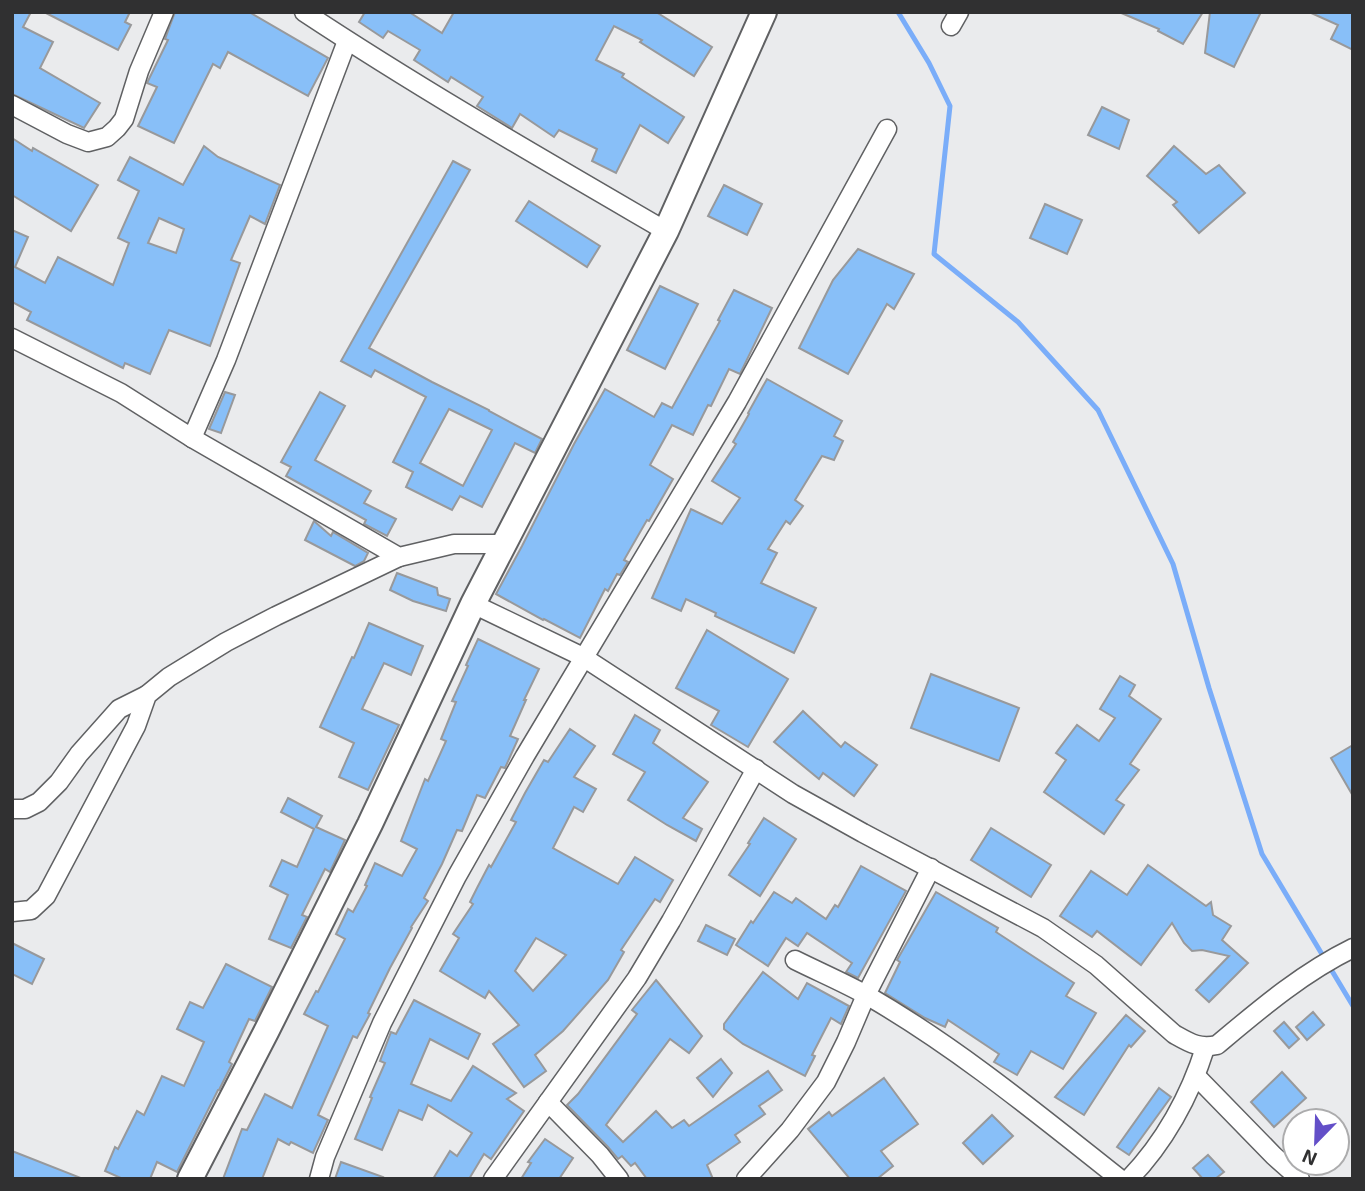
<svg xmlns="http://www.w3.org/2000/svg" width="1365" height="1191" font-family="'Exo 2',sans-serif">
<rect width="100%" height="100%" fill="#eaebed"/>
<g fill="none" stroke-linecap="round" stroke-linejoin="round">
<!-- stream -->
<path stroke="#7aadf9" stroke-width="5" d="M898,12L929,63L950,106L934,254L1018,322L1098,410L1173,564L1209,688L1262,854L1353,1006"/>
</g>
<!-- building -->
<g fill="#88bff8" stroke="#98999b" stroke-width="2" fill-rule="evenodd">
<path d="M12,12H31L23,27L53,42L40,68L100,103L84,128L12,94Z"/>
<path d="M44,12H130L125,22L131,25L118,50Z"/>
<path d="M175,12H249L328,58L308,96L228,52L220,68L213,64L174,143L138,126L157,87L147,83L168,40L165,39Z"/>
<path d="M365,12H409L442,33L454,12H656L712,47L694,76L640,42L642,40L614,26L596,60L624,74L622,77L684,117L668,143L640,125L616,173L592,161L597,149L559,130L554,137L520,114L512,128L477,106L483,97L451,77L448,82L414,60L420,50L388,31L383,38L359,22Z"/>
<path d="M1119,12H1203L1183,44L1158,31L1159,29Z"/>
<path d="M1210,12H1261L1234,67L1205,53Z"/>
<path d="M1309,12H1353V50L1331,39L1338,25Z"/>
<path d="M1102,107L1129,120L1119,149L1088,135Z"/>
<path d="M12,138L32,151L33,148L98,185L71,231L12,195Z"/>
<path d="M204,146L218,157L280,185L265,224L250,216L231,260L240,263L210,346L169,330L150,374L125,363L123,368L27,320L31,312L12,302V230L28,237L15,267L45,283L58,257L113,285L129,243L118,238L139,191L118,180L130,157L183,185ZM159,218L184,229L176,253L148,243Z"/>
<path d="M1174,146L1206,174L1219,165L1245,193L1199,233L1173,205L1177,202L1147,176Z"/>
<path d="M453,161L470,170L369,348L432,382L489,410V411L542,439L535,453L515,443L482,507L460,496L452,510L406,487L413,472L393,462L426,397L375,370L371,377L341,361ZM449,409L492,430L463,486L420,463Z"/>
<path d="M724,185L762,204L747,235L708,216Z"/>
<path d="M529,201L600,246L587,267L516,221Z"/>
<path d="M1045,204L1082,220L1067,254L1030,238Z"/>
<path d="M858,249L914,274L894,309L887,304L848,374L799,348L833,280Z"/>
<path d="M660,286L698,304L665,369L627,350Z"/>
<path d="M734,290L772,308L740,374L729,369L711,406L708,405L693,435L672,425L650,465L673,479L649,521L647,520L624,560L628,562L620,575L617,574L608,591L605,589L580,638L544,619L543,620L496,594L522,546L574,444L605,389L654,417L662,403L672,408L720,321L718,320Z"/>
<path d="M767,379L842,421L834,436L843,441L834,460L822,456L795,500L803,506L790,524L786,521L768,549L777,553L761,583L816,608L794,653L715,616L716,613L686,599L681,611L652,598L691,509L722,524L740,498L712,481L736,444L733,442L749,414L748,413Z"/>
<path d="M225,392L235,395L221,433L209,429Z"/>
<path d="M320,392L345,406L315,460L371,491L364,503L396,519L387,536L364,524L366,520L286,476L291,467L281,462Z"/>
<path d="M314,521L331,536L333,532L368,553L364,561L355,566L305,540Z"/>
<path d="M397,573L437,588L438,595L450,599L446,611L413,601L390,590Z"/>
<path d="M369,623L423,646L411,675L384,663L362,709L399,725L368,790L339,777L354,743L320,727L352,657L354,658Z"/>
<path d="M707,630L788,679L748,747L711,725L719,711L676,688Z"/>
<path d="M478,639L539,669L524,700H526L510,736L518,739L505,768L501,767L485,798L477,795L462,831L457,830L442,864L424,898L428,901L411,927L412,928L390,968L368,1013L370,1014L357,1038L353,1036L318,1115L328,1120L313,1153L291,1142L289,1145L278,1139L262,1179H223L242,1129L247,1130L265,1094L292,1108L328,1026L304,1014L316,991L318,992L345,939L336,934L348,909L353,912L367,886L365,885L375,863L402,876L417,849L401,841L425,779L428,781L446,741L441,739L456,702L452,701L468,666L466,665Z"/>
<path d="M931,674L1019,708L999,761L911,728Z"/>
<path d="M1120,676L1135,685L1129,696L1161,719L1130,764L1139,770L1116,800L1124,805L1104,834L1044,792L1066,760L1056,753L1077,725L1099,741L1115,718L1100,709Z"/>
<path d="M803,711L841,747L845,742L877,765L854,796L823,773L819,779L774,742Z"/>
<path d="M635,715L660,730L653,743L708,782L683,818L702,829L696,841L667,825L628,800L645,772L613,754Z"/>
<path d="M570,729L595,746L574,777L596,789L583,812L574,807L553,848L618,884L635,857L673,880L660,902L655,899L621,950L624,952L608,980L563,1031L535,1055L546,1071L524,1087L493,1044L519,1025L489,991L485,998L440,971L459,938L453,934L473,904L470,902L477,888L489,865L491,867L516,822L511,820L525,793L544,760L548,762ZM536,938L566,955L533,991L515,971Z"/>
<path d="M1353,745V796L1331,758Z"/>
<path d="M288,798L322,816L316,827L345,840L330,872L325,869L302,915L307,917L291,948L269,939L288,895L270,886L282,860L297,867L314,829L281,812Z"/>
<path d="M764,818L796,839L760,896L729,875L750,844L748,843Z"/>
<path d="M991,828L1051,865L1031,897L971,860Z"/>
<path d="M1148,865L1206,906L1211,902L1213,915L1231,926L1222,940L1248,963L1209,1002L1196,990L1229,956L1202,950L1192,951L1184,943L1172,923L1141,965L1097,931L1092,937L1060,916L1091,871L1127,895Z"/>
<path d="M861,866L906,891L858,978L846,972L852,963L807,933L798,946L786,938L768,966L736,945L751,921L753,923L774,892L792,903L796,898L826,919L835,905L838,907Z"/>
<path d="M936,892L998,928L996,932L1074,983L1066,996L1096,1013L1063,1069L1031,1051L1017,1075L994,1062L999,1054L948,1020L945,1027L925,1018L885,993L900,962L897,960Z"/>
<path d="M706,925L735,939L727,955L698,941Z"/>
<path d="M12,943L44,959L32,984L12,974Z"/>
<path d="M226,964L272,987L255,1021L249,1019L229,1062L232,1064L219,1090H218L177,1172L157,1162L150,1179H123L105,1171L115,1147L118,1149L137,1111L144,1115L162,1076L184,1086L204,1042L177,1029L190,1002L203,1008Z"/>
<path d="M763,972L798,999L807,983L849,1006L841,1024L831,1018L812,1055L815,1056L805,1076L743,1044L724,1029V1024Z"/>
<path d="M656,980L702,1036L689,1053L670,1039L606,1125L623,1142L656,1111L672,1128L684,1120L689,1126L768,1071L782,1090L759,1106L765,1114L735,1135L740,1142L707,1165L713,1179H647L635,1163L631,1166L622,1156L618,1159L608,1147L567,1105L578,1094L637,1014L632,1010Z"/>
<path d="M414,1000L480,1034L468,1059L430,1039L411,1084L451,1101L473,1066L516,1093L507,1099L524,1111L491,1159L484,1154L469,1179H433L450,1151L457,1156L472,1133L428,1105L422,1120L399,1110L382,1150L355,1139L372,1098L370,1097L385,1063L380,1061L391,1032L396,1034Z"/>
<path d="M1313,1012L1324,1025L1307,1040L1296,1027Z"/>
<path d="M1126,1015L1145,1031L1131,1047L1129,1045L1084,1115L1055,1097Z"/>
<path d="M1284,1022L1299,1039L1289,1048L1274,1031Z"/>
<path d="M721,1059L732,1073L713,1097L697,1078Z"/>
<path d="M1282,1072L1306,1098L1274,1127L1251,1102Z"/>
<path d="M884,1078L918,1124L881,1151L893,1166L877,1179H850L808,1129L829,1112L832,1116Z"/>
<path d="M1159,1088L1171,1097L1129,1155L1117,1147Z"/>
<path d="M992,1115L1013,1136L983,1164L963,1143Z"/>
<path d="M545,1139L573,1158L559,1179H521L531,1163L528,1162Z"/>
<path d="M12,1151L81,1178L80,1179H12Z"/>
<path d="M1208,1155L1224,1172L1215,1179H1203L1193,1168Z"/>
<path d="M341,1162L383,1177L382,1179H335Z"/>
</g>
<g fill="none" stroke-linecap="round" stroke-linejoin="round">
<!-- street casing -->
<g stroke="#606163" stroke-width="21">
<g id="street">
<path d="M304,12C422,90 544,160 666,231"/>
<path d="M951,26L959,12"/>
<path d="M12,105L67,134L88,142L107,137L117,128L124,119L139,71L164,12"/>
<path d="M12,338L121,393L192,438L399,557L454,544H504"/>
<path d="M192,438L226,360L347,41"/>
<path d="M473,604L583,657L793,794L863,833L1043,928L1096,965L1174,1034C1190,1043 1199,1049 1217,1045C1260,1009 1302,973 1353,948"/>
<path d="M12,809H25L39,802L59,782L79,754L119,709L147,695"/>
<path d="M12,912L31,910L46,896L136,726L147,695L169,677L226,642L276,616L399,557"/>
<path d="M795,960C819,972 845,983 868,996C958,1048 1039,1115 1120,1179"/>
<path d="M1196,1076L1274,1156L1300,1179"/>
<path d="M548,1102L600,1155L619,1179"/>
<path d="M319,1179L325,1157L382,1023L457,876L525,756L737,402L887,129"/>
<path d="M493,1179L637,978L671,921L756,769"/>
<path d="M746,1179L790,1130L826,1082L846,1042L866,995L931,868"/>
<path d="M1129,1179C1164,1143 1190,1096 1205,1048"/>
</g>
</g>
<!-- secondary casing -->
<g stroke="#606163" stroke-width="28">
<path id="secondary" d="M190,1179L267,1030L370,824L473,604L666,231L764,12"/>
</g>
<!-- street -->
<use href="#street" stroke="#fff" stroke-width="18"/>
<!-- secondary -->
<use href="#secondary" stroke="#fff" stroke-width="24"/>
</g>
<!-- border -->
<rect width="1365" height="1191" fill="none" stroke="#303031" stroke-width="28"/>
<!-- north arrow -->
<g transform="translate(1316 1142) rotate(203)"><circle r="33" fill="#ffffff" stroke="#acacad" stroke-width="2"/>
<path d="M0-5L12 26L0 18L-12 26Z" fill="#634fc8"/>
<text y="-10" font-size="19" font-weight="bold" text-anchor="middle" fill="#303031">N</text>
</g>
</svg>
